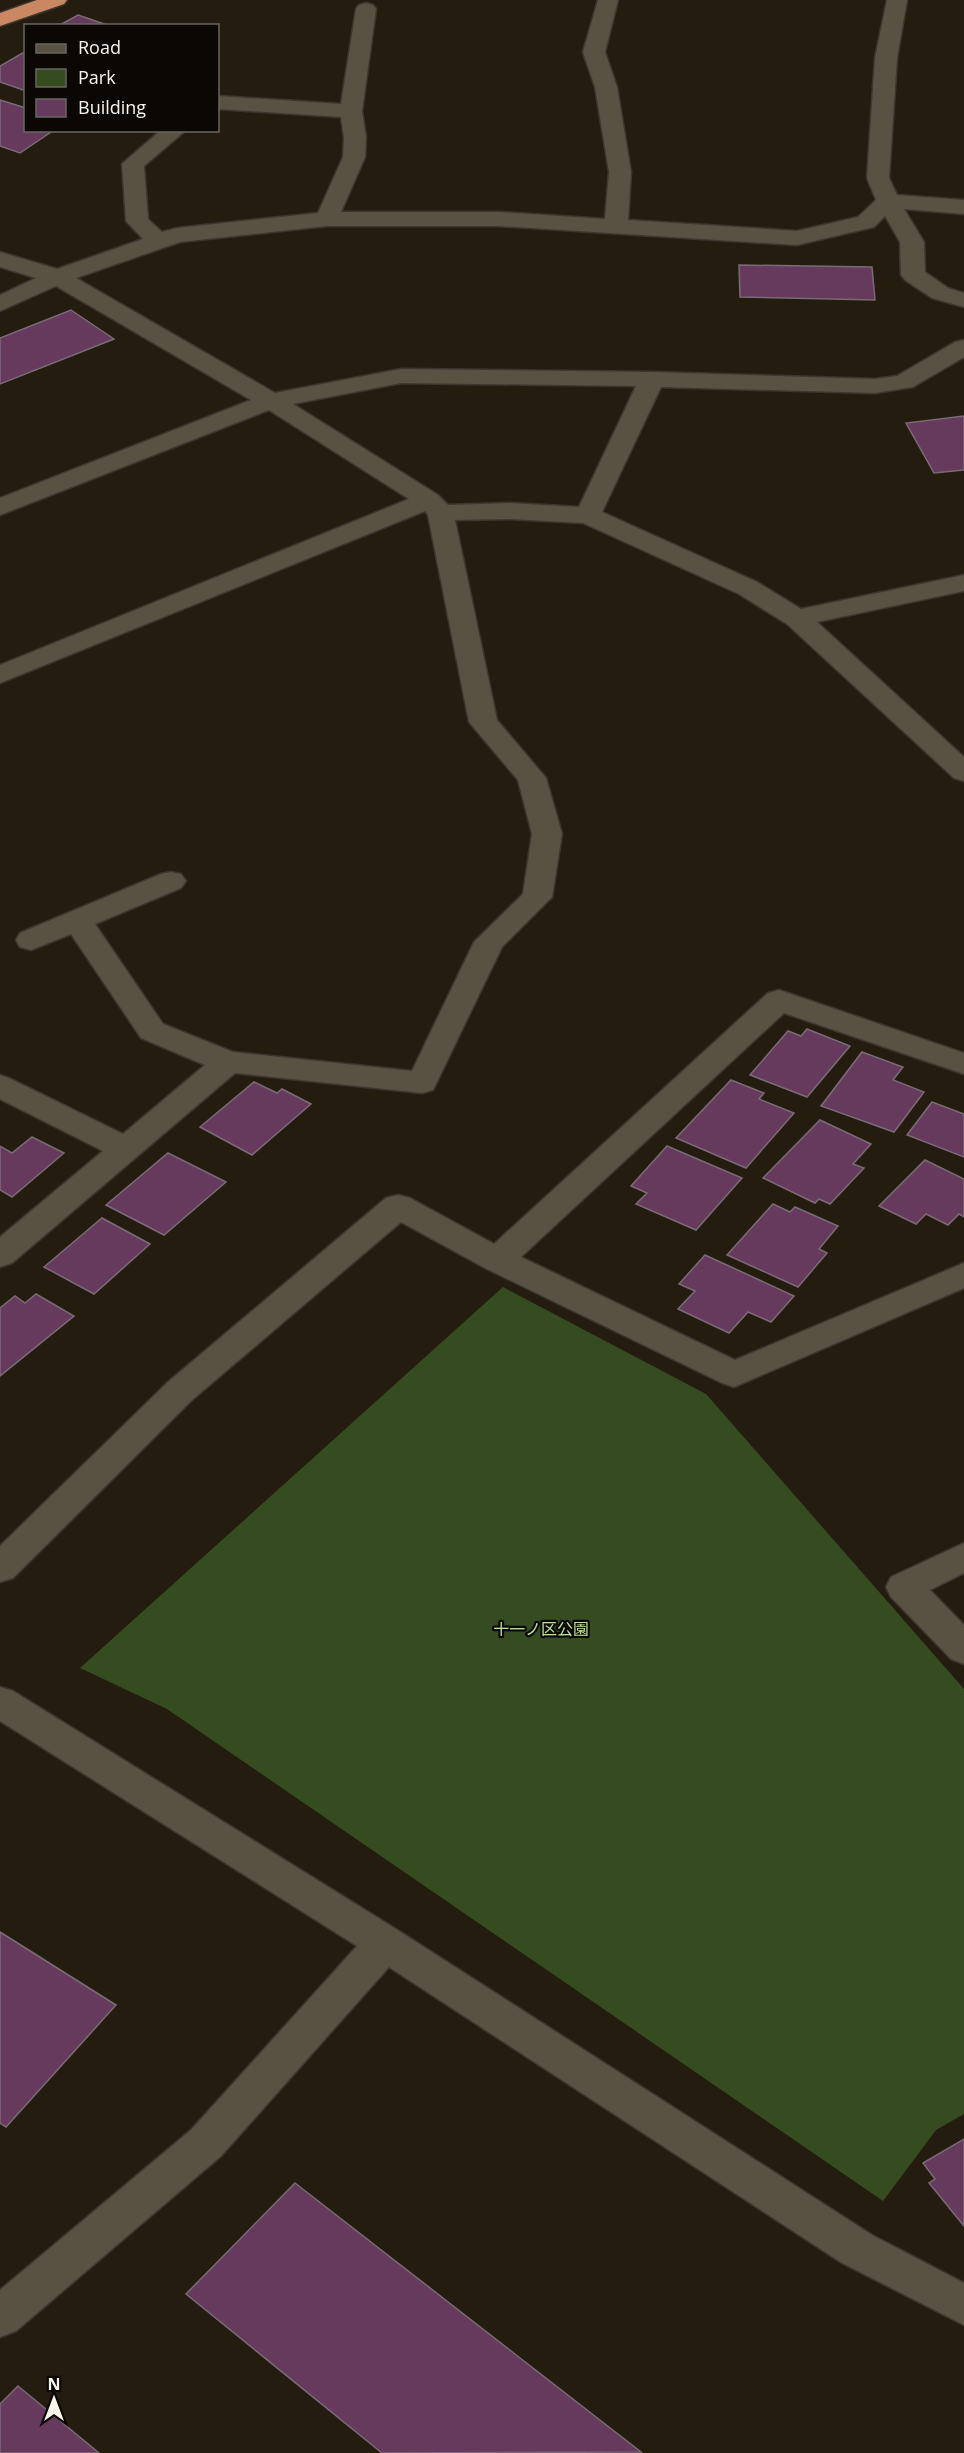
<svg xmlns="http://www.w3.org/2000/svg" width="964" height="2453" font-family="'Open Sans','Noto Sans JP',sans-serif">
<rect width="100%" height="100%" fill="#241d0f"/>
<!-- green -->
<path fill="#354c20" d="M503,1287L706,1394L964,1689V2114L936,2130L883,2201L167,1709L80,1668Z"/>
<!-- building -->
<g fill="#653a5d" stroke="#7a6b77" stroke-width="1.5">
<path d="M78,15L110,26H58Z"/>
<path d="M26,51V91L0,82V66Z"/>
<path d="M0,100L26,108V130H54L20,153L0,146Z"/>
<path d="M739,265L872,267L875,300L740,297Z"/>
<path d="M71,310L114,339L0,384V338Z"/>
<path d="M964,416V470L934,473L906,423Z"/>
<path d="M807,1029L850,1046L807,1097L750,1075L788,1031L801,1036Z"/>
<path d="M862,1052L903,1067L893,1080L924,1092L894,1132L821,1106Z"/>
<path d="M731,1080L764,1093L759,1099L794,1113L746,1168L676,1138Z"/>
<path d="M254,1082L277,1093L282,1089L311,1104L252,1155L200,1127Z"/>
<path d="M932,1102L964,1114V1157L907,1135Z"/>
<path d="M820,1120L871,1144L853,1164L864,1168L830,1204L819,1199L815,1203L763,1178Z"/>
<path d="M32,1137L64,1153L12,1197L0,1190V1146L12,1153Z"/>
<path d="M667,1146L742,1178L696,1230L636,1204L647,1193L631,1186Z"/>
<path d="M168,1153L226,1182L164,1235L106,1205Z"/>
<path d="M925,1160L964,1179V1217L959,1214L948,1225L926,1214L916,1224L879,1206Z"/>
<path d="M773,1204L790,1212L795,1207L838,1226L819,1249L827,1253L798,1287L727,1255Z"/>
<path d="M102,1218L150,1244L94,1294L44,1267Z"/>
<path d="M705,1255L794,1296L771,1322L748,1312L729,1333L678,1309L695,1291L679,1284Z"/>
<path d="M36,1294L74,1316L0,1376V1308L15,1296L25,1303Z"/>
<path d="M0,1932L116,2005L6,2127L0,2123Z"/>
<path d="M964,2139V2226L929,2183L935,2179L923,2163Z"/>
<path d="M295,2183L641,2452L382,2453L186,2294Z"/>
<path d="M18,2386L99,2453H0V2404Z"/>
</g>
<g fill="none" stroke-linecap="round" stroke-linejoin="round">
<!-- minor casing -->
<g stroke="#3c362f" stroke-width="3">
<g id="minor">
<path d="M598,0H618L605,52L617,87L631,172L628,220L797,231L858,217L876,200L867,178L875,58L887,0H907L897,58L889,178L897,195L964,200V214L904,209L924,242L925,272L948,288L964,293V307L932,298L905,280L901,275L900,242L885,216L874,227L797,245L499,226H327L180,242L76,278L275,393L401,369L652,372L875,379L897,376L955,342L964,340V357L913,387L875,393L661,387L602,512L757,582L801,609L964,575V591L817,622L964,757V781L954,778L787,624L739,594L583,523L510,519L455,520L497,720L546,778L562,834L552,897L502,947L433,1090L422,1093L235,1073L12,1263L0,1267V1237L103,1151L0,1099V1075L11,1079L123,1134L205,1065L141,1038L71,934L31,950L20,947L16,940L20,933L161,874L171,872L181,874L186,881L181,888L95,924L163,1024L233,1052L412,1071L474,942L523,894L532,834L518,780L469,722L428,515L425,511L0,683V665L409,499L269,410L0,515V498L251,400L56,286L0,311V295L36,278L0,267V252L57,269L143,239L126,221L122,164L161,130H186L144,166L148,219L162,232L177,228L318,213L343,157L344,138L341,117L218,109V96L341,104L356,9L359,5L366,3L373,5L376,9L362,111L366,138L365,157L341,212H499L605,219L609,172L595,87L583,52ZM401,383L636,386L579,507L510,503L448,505L438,495L293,404Z"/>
<path d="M779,990L964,1053V1074L784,1013L521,1257L735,1360L964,1263V1288L734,1387L722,1383L485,1268L401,1222L192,1400L13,1578L0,1582V1546L168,1382L386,1198L398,1195L410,1198L494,1244L768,993Z"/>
<path d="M964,1543V1573L930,1590L964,1625V1664L951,1659L891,1597L886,1587L891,1577Z"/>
<path d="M0,1687L13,1691L399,1931L872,2235L964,2283V2325L842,2263L389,1967L221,2156L16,2331L0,2337V2290L191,2130L357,1946L0,1721Z"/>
</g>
</g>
<!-- highway casing -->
<g stroke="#3c362f" stroke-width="3">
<path id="highway" d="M37,0H67L64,4L0,26V13Z"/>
</g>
<!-- minor -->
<use href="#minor" fill="#595141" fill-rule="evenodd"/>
<!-- highway -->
<use href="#highway" fill="#c98762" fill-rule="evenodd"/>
</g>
<g text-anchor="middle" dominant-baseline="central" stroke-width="4.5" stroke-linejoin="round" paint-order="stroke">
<!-- park labels -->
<g font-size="16" fill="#b8e397" stroke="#0b0804">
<text x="541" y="1629">十一ノ区公園</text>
</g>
</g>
<!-- legend -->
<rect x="24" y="24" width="195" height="108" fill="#0b0804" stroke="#6a6660" stroke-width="1.5"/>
<rect x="36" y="44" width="30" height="9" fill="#595141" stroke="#6a6660" stroke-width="1.5"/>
<text x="78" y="54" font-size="18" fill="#f9f4eb">Road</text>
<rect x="36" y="69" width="30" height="18" fill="#354c20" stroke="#6a6660" stroke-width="1.5"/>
<text x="78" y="84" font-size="18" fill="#f9f4eb">Park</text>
<rect x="36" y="99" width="30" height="18" fill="#653a5d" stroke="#6a6660" stroke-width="1.5"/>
<text x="78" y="114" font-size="18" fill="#f9f4eb">Building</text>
<!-- north arrow -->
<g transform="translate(54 2399)" stroke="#0b0804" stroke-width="4.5" paint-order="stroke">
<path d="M0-4.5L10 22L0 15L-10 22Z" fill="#f9f4eb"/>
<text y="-9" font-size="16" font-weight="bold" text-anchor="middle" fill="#f9f4eb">N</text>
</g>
</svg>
